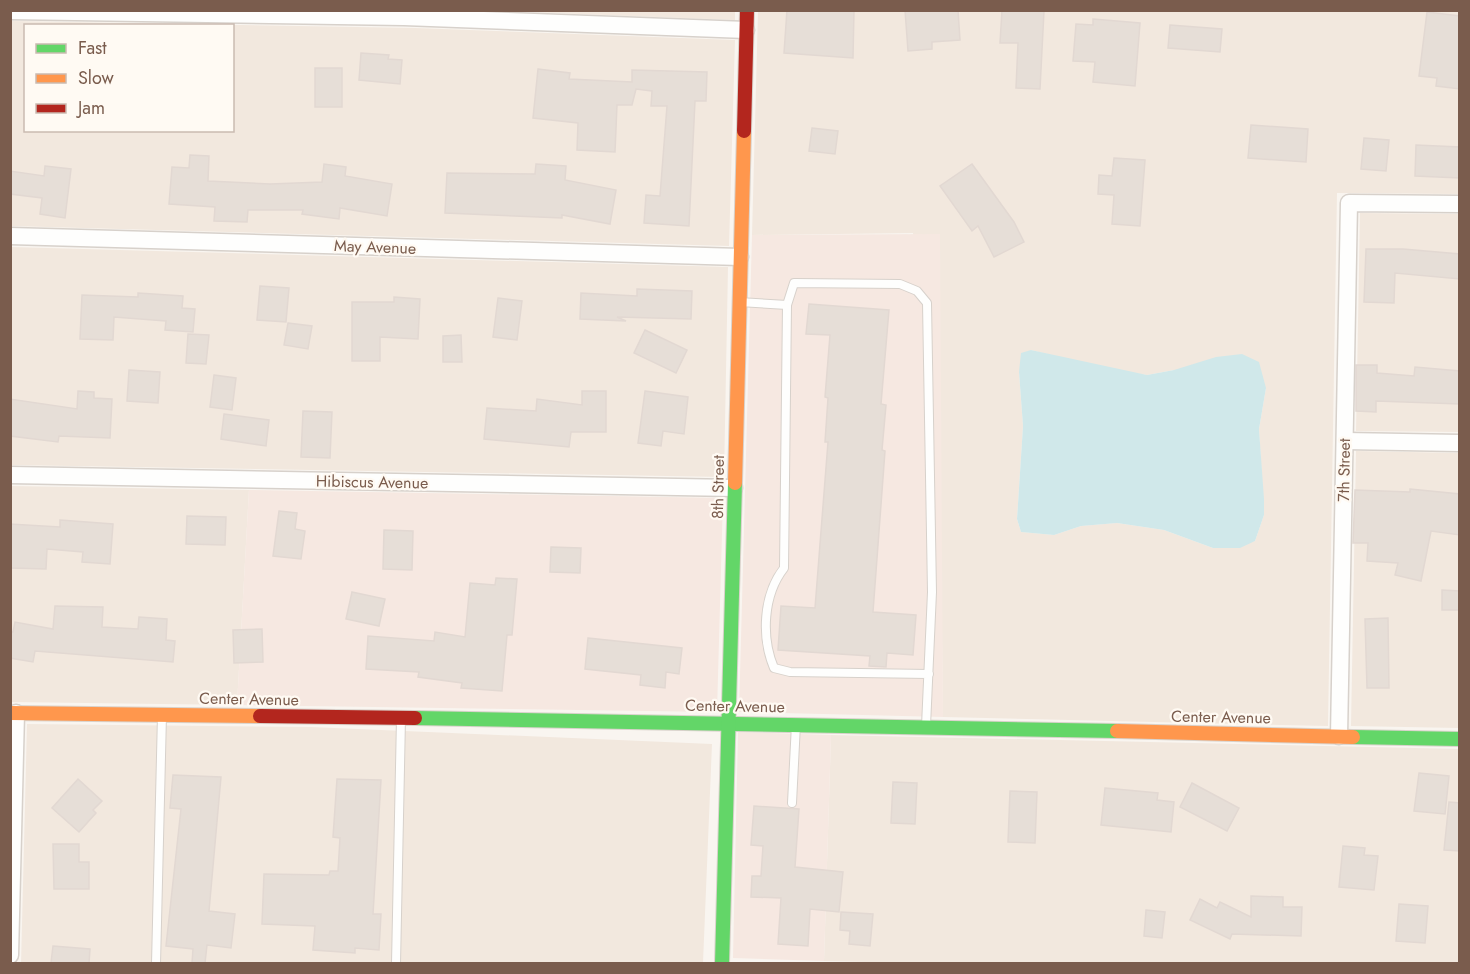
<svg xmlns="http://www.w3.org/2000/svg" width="1470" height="974" font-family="Jost,sans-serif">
<rect width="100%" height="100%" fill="#f9f5f0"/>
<!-- residential -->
<g fill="#f2e8de" fill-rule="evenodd">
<path d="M735,10V20L500,11V10Z"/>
<path d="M758,11H1459V194L1337,193L1328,726L943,717L940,479L913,233L752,235ZM1031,350L1112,370L1147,375L1174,370L1266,388L1259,429L1264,515L1255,541L1213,548L1164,530L1117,523L1081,526L1054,535L1021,532L1017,519L1023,426L1019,372Z"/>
<path d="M11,21L415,28L735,40L729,246L11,226ZM26,26H232V130H26Z"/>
<path d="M1360,213L1459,214V432L1356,431Z"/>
<path d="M11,247L728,267L724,477L11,465Z"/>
<path d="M1356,451L1459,453V728L1351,726Z"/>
<path d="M11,486L249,490L237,705L11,702Z"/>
<path d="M27,724L311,727L712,744L703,963L21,964Z"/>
<path d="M831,735L1459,749V963L948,964L824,961Z"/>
</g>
<!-- commercial -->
<g fill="#f6e8e1">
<path d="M940,234L943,717L739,712L752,235Z"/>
<path d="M249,490L723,498L717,712L237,705Z"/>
<path d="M738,732L831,735L824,961L733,958Z"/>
</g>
<!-- water -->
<path fill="#d0e8ea" d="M1031,350L1147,375L1174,370L1216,357L1242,354L1259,362L1266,388L1259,429L1264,499V515L1255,541L1240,548H1213L1164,530L1117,523L1081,526L1054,535L1021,532L1017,519L1023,426L1019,372L1021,353Z"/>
<!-- building -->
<g fill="#e6ded7" stroke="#e2d8d2" stroke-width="1.5">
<path d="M787,10H854L853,58L784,53Z"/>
<path d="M905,10H958L960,40L932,42V49L908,51Z"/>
<path d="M1002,10L1044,11L1040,89L1016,88L1018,43H1000Z"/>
<path d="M1427,12L1460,16V89L1436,86L1437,78L1419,76Z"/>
<path d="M1093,19L1140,23L1135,86L1093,82L1095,62L1073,61L1076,24L1093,25Z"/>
<path d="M1170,25L1222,29L1220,52L1168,48Z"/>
<path d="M361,53L389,55L388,59L402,60L400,84L359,80Z"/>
<rect x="315" y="68" width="27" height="39"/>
<path d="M538,69L570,73L569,79L632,82V70L707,72L706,101H695L689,226L644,223L646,195L660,196L667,106H651L652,91L636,89L632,105H617L615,152L577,150L578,123L533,118Z"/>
<path d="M1251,125L1308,129L1306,162L1248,158Z"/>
<path d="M812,128L838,131L835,154L809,151Z"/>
<path d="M1364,138L1389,140L1386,171L1361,169Z"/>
<path d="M1416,145L1460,147V178L1415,176Z"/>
<path d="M190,155L209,156L208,181L270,184L322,182L324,164L346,167L345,176L392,184L387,216L340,208L339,219L302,214L303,210H248L247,222L214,221L215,207L169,204L172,167L189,168Z"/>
<path d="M1114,158L1145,160L1140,226L1112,224L1114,195L1098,194L1099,175L1112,176Z"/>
<path d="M536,164L566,166L565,180L616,190L610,224L562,215V218L445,213L447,173L535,174Z"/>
<path d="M972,164L1014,222L1024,242L994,257L978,226L972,231L940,186Z"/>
<path d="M45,166L71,169L65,218L40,214L42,198L10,194V171L44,176Z"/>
<path d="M1366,249H1403L1460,254V279L1395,273L1394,303L1364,302Z"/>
<path d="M260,286L289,288L286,322L257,320Z"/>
<path d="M637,289L692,291L691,319L617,317L626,321L580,319L581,293L637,296Z"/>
<path d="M138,293L183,296L182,308L195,309L193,332L165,330L166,321L114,317L113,340L80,339L82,295L138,297Z"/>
<path d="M394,297L420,299L418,339L380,337V361H352V302H394Z"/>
<path d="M498,298L522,301L517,340L493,337Z"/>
<path d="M809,304L889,310L881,404L886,405L882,450L885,451L873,612L916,615L913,655L887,653L886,667L869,666L870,656L778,650L781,606L815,608L828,442H825L828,398L825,397L830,335L806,334Z"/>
<path d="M288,323L312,326L308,349L284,345Z"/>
<path d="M645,330L687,350L676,373L634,353Z"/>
<path d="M188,334L209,335L206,364L186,363Z"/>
<path d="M461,335L462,362H443V336Z"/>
<path d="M1356,365H1377V373L1414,376L1415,367L1460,371V404L1376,401V412L1356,411Z"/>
<path d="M129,370L160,372L158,403L127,401Z"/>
<path d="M214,375L236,378L232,410L210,407Z"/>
<path d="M78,391L94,392V398L112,399L110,438L59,436L58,442L10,436V399L77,409Z"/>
<path d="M582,391H606V432H571L569,447L484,439L487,408L536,411L537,399L582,405Z"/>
<path d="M645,391L688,397L684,434L663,431L661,446L638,443Z"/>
<path d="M303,411L332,412L330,458L301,457Z"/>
<path d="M224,414L269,420L266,446L221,439Z"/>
<path d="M1410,489L1460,494V535L1431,531L1421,581L1395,575L1398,563L1367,561L1368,543H1353L1355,490L1410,492Z"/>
<path d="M279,511L297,513L295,529L305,531L301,559L273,556Z"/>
<path d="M187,516L226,517L225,545L186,544Z"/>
<path d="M60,520L113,524L110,564L82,562L83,552L47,549L46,569L10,568V524L60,527Z"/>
<path d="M384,530L413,531L412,570L383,569Z"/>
<path d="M551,547L581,548L580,573L550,572Z"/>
<path d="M496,578L517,579L512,635H507L502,691L461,688L462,683L418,677L419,672L366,669L368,636L434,641L435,632L465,637L470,583L495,585Z"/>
<path d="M1442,590L1460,591V610H1442Z"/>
<path d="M352,592L385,599L379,626L346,619Z"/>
<path d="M55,606L103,607L102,627L138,629L139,617L167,619L166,640L175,641L173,662L35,651L33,662L10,658V632H13L15,622L53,629Z"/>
<path d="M1388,618L1389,688H1367L1365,619Z"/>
<path d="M262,629L263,662L234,663L233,630Z"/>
<path d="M588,638L682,648L679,674L666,672L665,688L640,685L641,675L585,669Z"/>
<path d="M1419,773L1449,776L1445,814L1414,811Z"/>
<path d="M173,775L221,777L209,911L235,914L231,948L207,945L205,963H192L193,949L166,946L181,809L170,808Z"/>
<path d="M78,779L102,801L93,810L96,813L79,832L52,808Z"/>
<path d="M337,779L381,780L373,914H381L379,950L355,948V953L313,950L315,926L262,924L264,874L329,875L330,871H338L340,838L333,837Z"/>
<path d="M893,782L917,783L915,824L891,823Z"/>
<path d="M1192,783L1239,808L1227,831L1180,807Z"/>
<path d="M1105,788L1158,793L1157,800L1174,802L1171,832L1101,825Z"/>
<path d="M1010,791L1037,792L1035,843L1008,842Z"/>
<path d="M1449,802L1460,803V851L1444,850Z"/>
<path d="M754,806L799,809L795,867L843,872L839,912L810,909L808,946L778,944L781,898L751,897L752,876H761L763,846L751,845Z"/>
<path d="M53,844H79V862H89V889H54Z"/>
<path d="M1343,846L1365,848L1364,855L1378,856L1374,890L1339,887Z"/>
<path d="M1251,896L1283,897V907H1302L1301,936L1232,934L1230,939L1190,920L1200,899L1217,908L1220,902L1251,917Z"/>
<path d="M1399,904L1428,906L1425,943L1396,941Z"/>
<path d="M1146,910L1165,912L1162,938L1144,936Z"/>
<path d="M841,912L873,914L870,946L849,944L850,931L840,930Z"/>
<path d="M53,946L90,949L89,963H51Z"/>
</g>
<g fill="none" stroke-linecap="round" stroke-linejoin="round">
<!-- lane casing -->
<g stroke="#d7d1cb" stroke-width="10">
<g id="lane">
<path d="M739,302L787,305"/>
<path d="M926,726L932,592L927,303L917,291L900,284L794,283L787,305L784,568C763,595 761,637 774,668L790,672L929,674"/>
<path d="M792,803L796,724"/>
<path d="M156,964L162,715"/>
<path d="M396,964L401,718"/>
</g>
</g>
<!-- street casing -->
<g stroke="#d7d1cb" stroke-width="19">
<g id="street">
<path d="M10,11L404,17L746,30"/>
<path d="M10,236L740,257"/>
<path d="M1345,441L1460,443"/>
<path d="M10,475L734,488"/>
<path d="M1339,736L1349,203L1460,204"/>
<path d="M10,955L16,713"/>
</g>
</g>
<!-- fast casing -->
<g stroke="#d9d2cb" stroke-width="16">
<g id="fast">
<path d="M415,718L1117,731"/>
<path d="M1353,737L1460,739"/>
<path d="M722,964L735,483"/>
</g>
</g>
<!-- slow casing -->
<g stroke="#d9d2cb" stroke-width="16">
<g id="slow">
<path d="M735,483L744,131"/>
<path d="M10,713L260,716"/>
<path d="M1117,731L1353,737"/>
</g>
</g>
<!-- jam casing -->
<g stroke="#d9d2cb" stroke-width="16">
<g id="jam">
<path d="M744,131L747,10"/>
<path d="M260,716L415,718"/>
</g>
</g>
<!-- lane -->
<use href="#lane" stroke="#fefefd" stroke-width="8"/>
<!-- street -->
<use href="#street" stroke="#fefefd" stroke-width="16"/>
<!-- fast -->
<use href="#fast" stroke="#63d668" stroke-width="14"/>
<!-- slow -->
<use href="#slow" stroke="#ff974d" stroke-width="14"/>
<!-- jam -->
<use href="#jam" stroke="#b3261e" stroke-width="14"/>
</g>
<g text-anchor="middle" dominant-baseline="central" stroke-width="4.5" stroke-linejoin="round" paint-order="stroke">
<!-- street labels -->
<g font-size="16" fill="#7a5c4d" stroke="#fffaf3">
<text transform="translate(375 247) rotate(2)">May Avenue</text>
<text transform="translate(1344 470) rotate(-89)">7th Street</text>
<text transform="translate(372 482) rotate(1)">Hibiscus Avenue</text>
<text transform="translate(718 487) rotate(-89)">8th Street</text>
<text transform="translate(249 699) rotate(1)">Center Avenue</text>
<text transform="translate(735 706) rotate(1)">Center Avenue</text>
<text transform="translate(1221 717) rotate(1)">Center Avenue</text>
</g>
</g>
<!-- border -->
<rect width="1470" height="974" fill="none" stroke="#7a5c4d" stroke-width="24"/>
<!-- legend -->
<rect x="24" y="24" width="210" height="108" fill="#fffaf3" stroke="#cabbb1" stroke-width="1.5"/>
<rect x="36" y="44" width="30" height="9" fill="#63d668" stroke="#cabbb1" stroke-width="1.5"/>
<text x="78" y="54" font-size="18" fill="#7a5c4d">Fast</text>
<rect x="36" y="74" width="30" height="9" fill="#ff974d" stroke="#cabbb1" stroke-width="1.5"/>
<text x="78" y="84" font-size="18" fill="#7a5c4d">Slow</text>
<rect x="36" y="104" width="30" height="9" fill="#b3261e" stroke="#cabbb1" stroke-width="1.5"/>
<text x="78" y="114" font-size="18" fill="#7a5c4d">Jam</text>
</svg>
